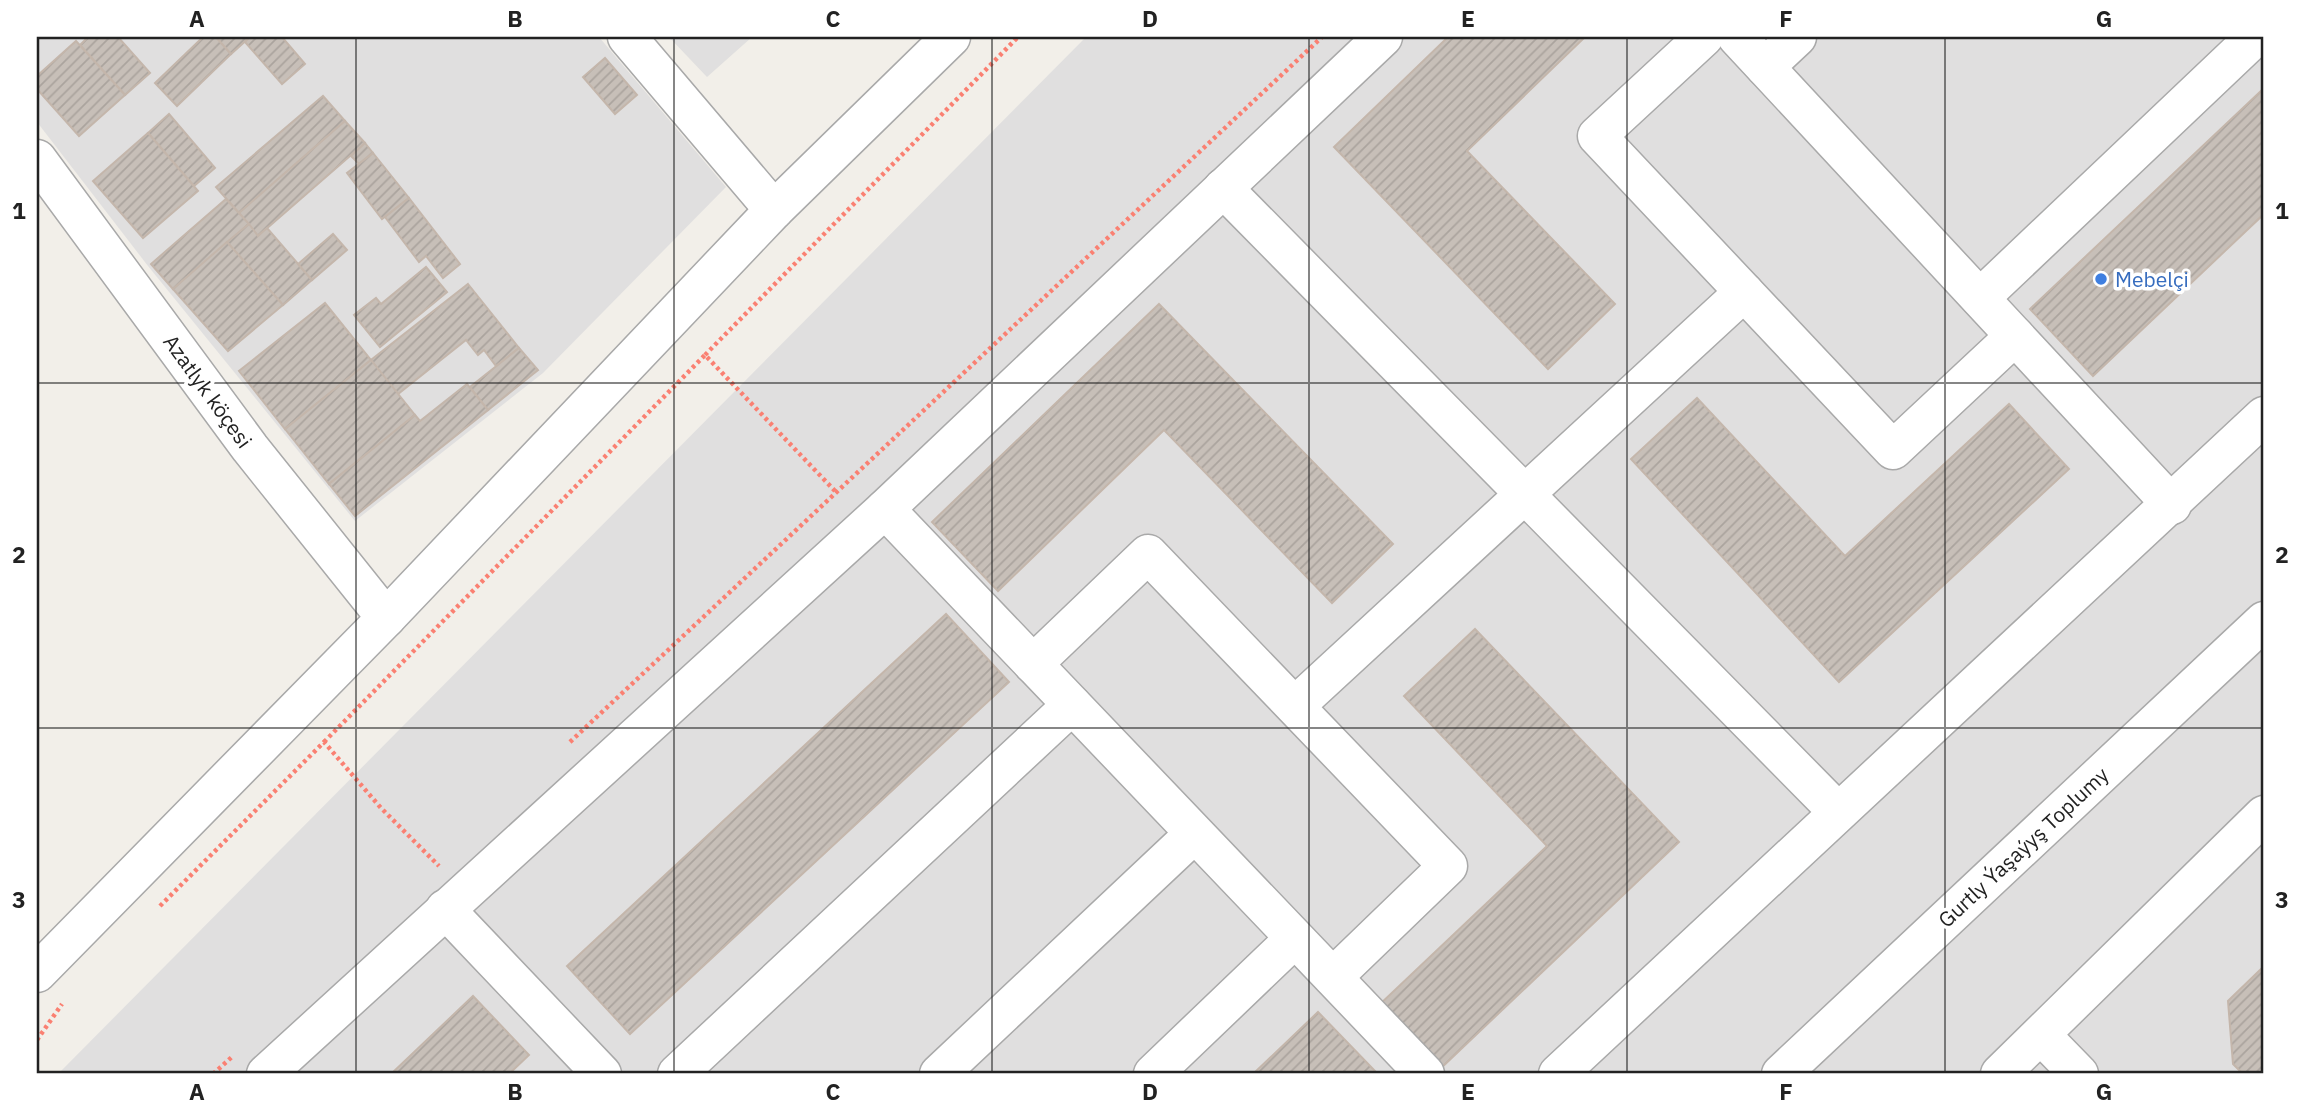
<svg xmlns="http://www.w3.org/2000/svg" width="2301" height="1111" font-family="'IBM Plex Sans',sans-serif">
<defs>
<pattern id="building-hatch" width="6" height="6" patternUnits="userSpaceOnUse" patternTransform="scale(1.75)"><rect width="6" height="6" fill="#c7bfb8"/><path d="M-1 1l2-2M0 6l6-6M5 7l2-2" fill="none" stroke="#aba49e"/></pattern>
</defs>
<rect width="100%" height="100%" fill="#f2efe9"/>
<!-- residential -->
<g fill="#e0dfdf">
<path d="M37,37H599L726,187L543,373L355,521L148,266L37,122Z"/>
<path d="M669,37H752L707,77Z"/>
<path d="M1086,37H2264V1074H58Z"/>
</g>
<!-- building -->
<g fill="url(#building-hatch)" stroke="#c4b6ab" stroke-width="2">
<path d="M88,37H118L150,73L125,95L80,45Z"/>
<path d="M203,37H216L231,54L177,106L155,83Z"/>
<path d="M216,37H250L231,54Z"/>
<path d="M250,37H282L305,64L282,84L245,42Z"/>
<path d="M1448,37H1585L1467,151L1615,304L1548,369L1334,147Z"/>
<path d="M76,41L125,95L79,136L37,89V76Z"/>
<path d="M605,58L637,95L615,114L583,77Z"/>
<path d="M2264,88V214L2093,376L2030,309Z"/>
<path d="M323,96L345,121L239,213L216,187Z"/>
<path d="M169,114L215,168L194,186L148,133Z"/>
<path d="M345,121L365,143L258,236L239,213Z"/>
<path d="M148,133L198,191L143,238L93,181Z"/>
<path d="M365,143L373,153L359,164L351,156Z"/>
<path d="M373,153L409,198L382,219L347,173Z"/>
<path d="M409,198L460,264L443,278L426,256L419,262L385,217Z"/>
<path d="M226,199L249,224L173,289L151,264Z"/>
<path d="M249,224L258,236L267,228L312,280L283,305L227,242Z"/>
<path d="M333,234L347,250L312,280L298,264Z"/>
<path d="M227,242L283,305L228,351L173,289Z"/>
<path d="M426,267L447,292L380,347L354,315L376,298L381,304Z"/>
<path d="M468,284L519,348L496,366L484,350L478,355L466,340L398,394L371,360Z"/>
<path d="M325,303L371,360L285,429L239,371Z"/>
<path d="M1159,304L1393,544L1332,603L1164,430L998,591L932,522Z"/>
<path d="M519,348L538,370L488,410L470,387Z"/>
<path d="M371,360L415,415L329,484L285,429Z"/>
<path d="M467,384L488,410L355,516L329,484L415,415L420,421Z"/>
<path d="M1697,398L1845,556L2009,404L2069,469L1839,682L1631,459Z"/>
<path d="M946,614L1009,682L630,1034L567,966Z"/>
<path d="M1475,629L1679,842L1439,1070L1378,1006L1547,846L1404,696Z"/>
<path d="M2264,966V1074H2243L2233,1064L2228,1001Z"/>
<path d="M473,996L529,1055L509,1074H391Z"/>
<path d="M1318,1012L1376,1072L1253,1074Z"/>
</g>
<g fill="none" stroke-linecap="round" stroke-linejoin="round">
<!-- minor casing -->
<g stroke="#a9a9a9" stroke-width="41">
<g id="minor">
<path d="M627,37L774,210"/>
<path d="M1704,37L1597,136L1893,450L2015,336"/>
<path d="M1737,37L2172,505"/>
<path d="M1765,67L1797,37"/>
<path d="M37,159L250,448L386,618"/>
<path d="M1223,188L1838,812"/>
<path d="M1980,298L2255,37"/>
<path d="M885,509L1425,1074"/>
<path d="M1033,664L1148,554L1448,866L1333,977"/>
<path d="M1295,706L1744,292"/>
<path d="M445,909L602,1074"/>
<path d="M37,973L386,618L774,210L951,37"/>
<path d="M2041,1035L2079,1074"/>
<path d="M266,1074L885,509L1383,37"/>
<path d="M677,1074L1072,705"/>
<path d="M939,1074L1194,834"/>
<path d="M1153,1074L1294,939"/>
<path d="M1558,1074L2264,416"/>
<path d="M1781,1074L2264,621"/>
<path d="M2000,1074L2264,815"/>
</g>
</g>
<!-- path -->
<g stroke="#fa8072" stroke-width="4.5" stroke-dasharray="3.5 3.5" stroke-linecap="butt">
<path d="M705,355L1018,37"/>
<path d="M324,742L705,355L835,491"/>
<path d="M570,742L1322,37"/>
<path d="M160,906L324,742L381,808L439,866"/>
<path d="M37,1040L62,1004"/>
<path d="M213,1074L233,1056"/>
</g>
<!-- minor -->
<use href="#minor" stroke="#fff" stroke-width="38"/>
</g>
<!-- grid -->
<path fill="none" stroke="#222" stroke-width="2" stroke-opacity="0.55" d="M356,37V1074M674,37V1074M992,37V1074M1309,37V1074M1627,37V1074M1945,37V1074M37,383H2264M37,728H2264"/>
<!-- markers -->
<circle fill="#3f7fe0" stroke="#fff" stroke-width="2.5" cx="2101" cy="279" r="7"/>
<g text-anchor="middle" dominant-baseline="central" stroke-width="7" stroke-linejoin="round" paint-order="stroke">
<!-- shop labels -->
<g font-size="21" fill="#366cbe" stroke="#fff" text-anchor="start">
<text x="2115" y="279">Mebelçi</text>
</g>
<!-- street labels -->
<g font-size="21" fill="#222" stroke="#fff">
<text transform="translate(208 391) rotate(54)">Azatlyk köçesi</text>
<text transform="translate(2023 847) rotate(-43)">Gurtly Ýaşaýyş Toplumy</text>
</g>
</g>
<!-- border -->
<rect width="2301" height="1111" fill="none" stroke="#ffffff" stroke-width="77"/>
<rect x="38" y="38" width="2224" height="1034" fill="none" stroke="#222" stroke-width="2.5"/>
<g font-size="23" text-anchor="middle" font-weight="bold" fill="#222">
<text x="197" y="27">A</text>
<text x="515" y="27">B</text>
<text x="833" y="27">C</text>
<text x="1150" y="27">D</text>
<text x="1468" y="27">E</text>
<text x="1786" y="27">F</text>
<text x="2104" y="27">G</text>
<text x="19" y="219">1</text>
<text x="2282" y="219">1</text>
<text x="19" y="563">2</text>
<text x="2282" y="563">2</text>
<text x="19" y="908">3</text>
<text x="2282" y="908">3</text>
<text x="197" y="1100">A</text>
<text x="515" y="1100">B</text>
<text x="833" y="1100">C</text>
<text x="1150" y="1100">D</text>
<text x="1468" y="1100">E</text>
<text x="1786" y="1100">F</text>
<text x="2104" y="1100">G</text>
</g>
</svg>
